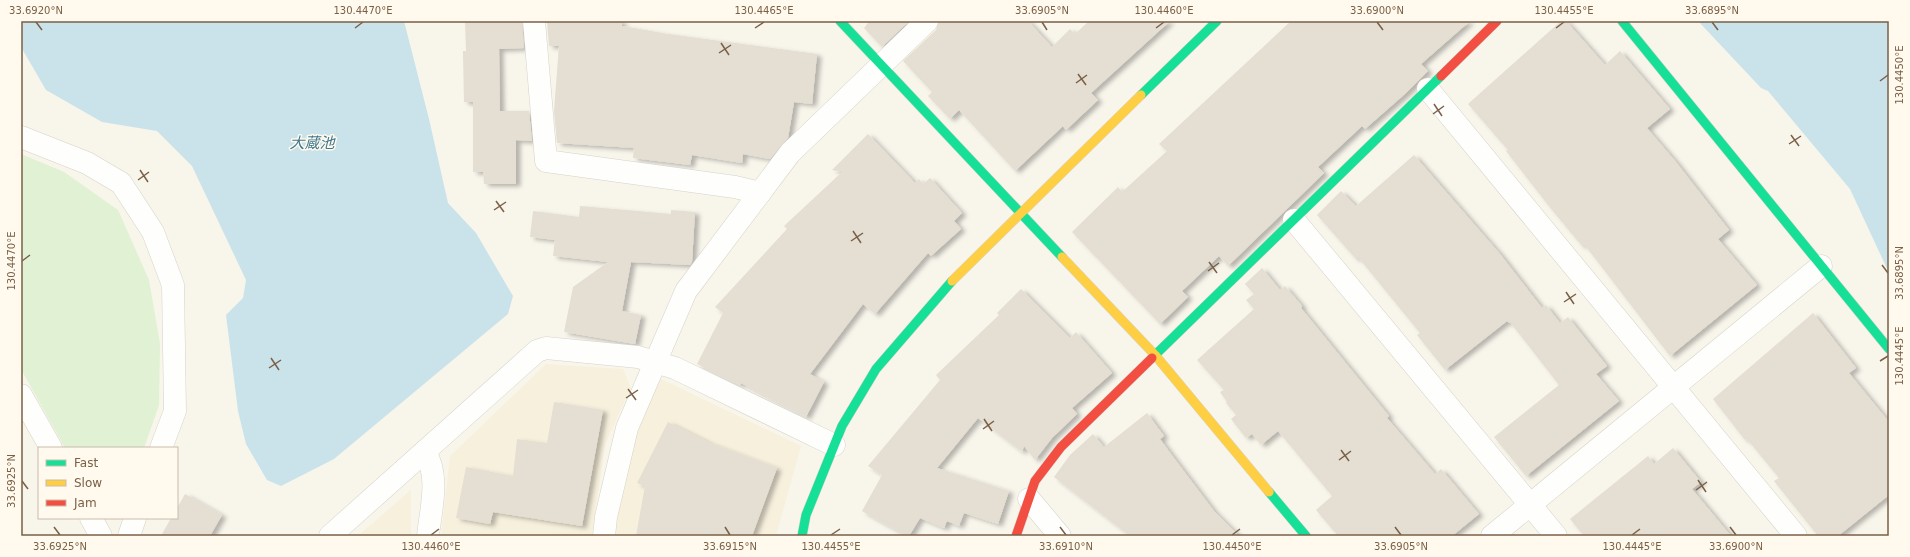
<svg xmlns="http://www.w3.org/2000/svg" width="1910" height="557" font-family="'DejaVu Sans','Noto Sans JP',sans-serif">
<defs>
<filter id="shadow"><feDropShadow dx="4.5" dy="2.5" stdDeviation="2" flood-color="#0004"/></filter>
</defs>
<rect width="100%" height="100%" fill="#f8f5eb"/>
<!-- residential -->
<g fill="#f7f0dd">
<path d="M546,364L623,369L631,388L605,445L592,536H441L450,456Z"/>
<path d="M661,379L801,446L776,536H613L616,517L637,428Z"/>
<path d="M411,490V536H358Z"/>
</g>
<!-- green -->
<path fill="#e0f1d4" d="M21,154L64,172L118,210L149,280L160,344L159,405L144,448H65L21,369Z"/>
<!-- water -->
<g fill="#cae3ea">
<path d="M21,21H404L429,119L448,203L476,233L513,296L508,314L334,459L281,486L267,480L246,444L238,411L226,315L243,298L246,280L192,166L157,131L102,122L46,90L21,47Z"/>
<path d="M1698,21H1889V273L1850,189L1768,91L1761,88Z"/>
</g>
<!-- building -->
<g fill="#e5ded2" filter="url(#shadow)">
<path d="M465,21H522L524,48L499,49L500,111H529L532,141L516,140V184H484L483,172H473V102H464L463,51H466Z"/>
<path d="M547,21H622V26L668,34L817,54L812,104L794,102L788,138L770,159L743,154L742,163L692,155L690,165L633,158L634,148L557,143L554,111L559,46H549Z"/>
<path d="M866,21H909L882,47L864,28L868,23Z"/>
<path d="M939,21H1028L1052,47L1070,29L1075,34L1089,21H1170L1091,93L1098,100L1066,130L1063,126L1015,171L959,110L950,119L928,96L932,92L903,61L936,30Z"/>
<path d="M1291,21H1470L1421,64L1428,71L1406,93L1365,129L1362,126L1318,167L1324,173L1228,266L1219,256L1182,291L1188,297L1160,324L1072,232L1118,187L1122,192L1167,151L1159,144Z"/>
<path d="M1561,21H1566L1605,65L1620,51L1670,109L1647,128L1676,162L1729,230L1718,239L1757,285L1670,356L1584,244L1582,246L1552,210L1506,151L1508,150L1468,104Z"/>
<path d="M868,134L915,183L919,179L923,184L930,178L962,213L954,221L961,229L931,256L928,253L875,314L863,304L810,374L824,382L806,417L741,383L740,385L697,364L723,313L715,307L787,229L784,226L842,172L832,170Z"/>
<path d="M1414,155L1500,254L1542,308L1546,305L1560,323L1568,317L1607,366L1596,374L1619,401L1526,476L1494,437L1559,385L1510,322L1509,323L1507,321L1445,370L1417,335L1420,333L1358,257L1356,259L1317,215L1341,191L1356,206Z"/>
<path d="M580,206L671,214V210L695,212L692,262L690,265L631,262L622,311L641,315L635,344L564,332L573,287L608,262L553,256L555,240L530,237L533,211L579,217Z"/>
<path d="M1262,268L1280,290L1285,286L1302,306L1301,308L1389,416L1387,418L1435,474L1441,469L1479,514L1452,536H1338L1316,510L1332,496L1278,431L1261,445L1252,434L1246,438L1231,419L1236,415L1226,403L1227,402L1220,392L1224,390L1197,360L1254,309L1246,300L1254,294L1245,284Z"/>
<path d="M1021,289L1070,338L1076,332L1112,373L1072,408L1077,414L1052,438L1035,460L1024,446L1022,452L978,418L937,468L1009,491L998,524L964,513L959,526L947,521L944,528L920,518L909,536H907L862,511L882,475L868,466L940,380L936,375L999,315L997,313Z"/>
<path d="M1813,313L1856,368L1849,373L1889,422V495L1838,536H1818L1774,481L1779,478L1747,439L1745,440L1713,399Z"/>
<path d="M554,402L603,410L582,526L493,512L490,524L456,518L466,467L513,476L517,439L547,443Z"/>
<path d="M1147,413L1164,436L1160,439L1174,458L1214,511L1239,536H1130L1054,477L1070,455L1093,434L1104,447Z"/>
<path d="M668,422L710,443L777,468L752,536H636L645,486L637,483Z"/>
<path d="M1673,448L1701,482L1692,489L1731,536H1584L1570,519L1648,456L1654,464Z"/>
<path d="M185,494L222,515L210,536H161L171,518H177V508Z"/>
</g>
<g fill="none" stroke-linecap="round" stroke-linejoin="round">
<!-- street casing -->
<g stroke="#d7d2c9" stroke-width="23">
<g id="street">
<path d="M534,21L546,161L735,187L760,193"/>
<path d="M1428,89L1796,536"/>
<path d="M21,137L87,163L121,183L153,232L173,285L175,411L161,448"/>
<path d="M1294,220L1556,536"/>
<path d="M21,395L51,448"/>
<path d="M425,451C440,478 431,507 428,536"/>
<path d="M1029,499L1060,536"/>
<path d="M91,518L101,536"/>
<path d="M129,536L135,518"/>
<path d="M330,536L537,351L546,348L638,357L675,368L834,445"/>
<path d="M604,536L606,517L627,428L686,291L790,153L927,21"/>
<path d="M1492,536L1821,266"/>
</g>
</g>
<!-- fast casing -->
<g stroke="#d8d2c8" stroke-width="10">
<g id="fast">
<path d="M840,21L1062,257"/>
<path d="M1622,21L1889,349"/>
<path d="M1141,95L1217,21"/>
<path d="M1152,358L1441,76"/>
<path d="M1269,492L1306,536"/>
<path d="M802,536L806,515L842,426L876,369L952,281"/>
</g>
</g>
<!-- slow casing -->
<g stroke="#d8d2c8" stroke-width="10">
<g id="slow">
<path d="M1062,257L1155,355L1269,492"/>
<path d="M952,281L1141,95"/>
</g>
</g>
<!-- jam casing -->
<g stroke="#d8d2c8" stroke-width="10">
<g id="jam">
<path d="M1441,76L1497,21"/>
<path d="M1016,536L1035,481L1061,447L1152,358"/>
</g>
</g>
<!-- street -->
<use href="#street" stroke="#fefefc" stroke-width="22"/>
<!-- fast -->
<use href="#fast" stroke="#16e098" stroke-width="9"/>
<!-- slow -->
<use href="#slow" stroke="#ffcf43" stroke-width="9"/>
<!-- jam -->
<use href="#jam" stroke="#f24e42" stroke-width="9"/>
</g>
<!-- ticks -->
<path fill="none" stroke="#7a6047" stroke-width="1.5" d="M36,22L42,30M1042,22L1047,30M1377,22L1383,30M1712,22L1718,30M355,28L363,22M755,28L764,22M1156,28L1164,22M1556,28L1564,22M721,43L729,55M719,53L731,45M1078,74L1086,85M1880,81L1888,75M1076,83L1087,75M1434,104L1442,116M1433,114L1444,106M1791,135L1799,146M1789,144L1801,136M140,170L148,182M138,180L149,172M496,201L504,212M494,210L506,202M853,231L861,243M851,241L863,233M22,261L30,255M1209,262L1217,273M1882,265L1888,273M1208,271L1219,263M1566,292L1574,304M1564,302L1576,294M271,358L279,370M1880,361L1888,356M269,368L281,360M628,389L636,400M626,398L638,390M984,419L992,431M983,429L994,421M1341,450L1349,461M1339,460L1351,451M1698,480L1706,492M22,481L28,489M1696,490L1707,482M54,527L60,535M725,527L730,535M1060,527L1066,535M1395,527L1401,535M1730,527L1736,535M431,535L439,529M831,535L840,529M1232,535L1240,529M1632,535L1640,529"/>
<g text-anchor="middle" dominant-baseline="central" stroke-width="3" stroke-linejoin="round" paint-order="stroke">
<!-- water labels -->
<g font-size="15" font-style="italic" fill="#3e7790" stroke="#fffaed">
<text x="312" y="143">大蔵池</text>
</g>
</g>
<!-- border -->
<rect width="1910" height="557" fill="none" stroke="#fffaed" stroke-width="44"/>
<!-- legend -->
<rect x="38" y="447" width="140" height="72" fill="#fffaed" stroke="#cabcab"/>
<rect x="46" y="460" width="20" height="6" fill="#16e098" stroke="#cabcab"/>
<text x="74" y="467" font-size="12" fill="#7a6047">Fast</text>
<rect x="46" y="480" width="20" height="6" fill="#ffcf43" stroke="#cabcab"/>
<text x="74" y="487" font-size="12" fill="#7a6047">Slow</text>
<rect x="46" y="500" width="20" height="6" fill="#f24e42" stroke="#cabcab"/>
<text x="74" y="507" font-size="12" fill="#7a6047">Jam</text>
<rect x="22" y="22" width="1866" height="513" fill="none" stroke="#7a6047" stroke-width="1.5"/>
<g font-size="10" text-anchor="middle" fill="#7a6047">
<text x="36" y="14">33.6920°N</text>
<text x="363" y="14">130.4470°E</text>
<text x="764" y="14">130.4465°E</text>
<text x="1042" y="14">33.6905°N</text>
<text x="1164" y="14">130.4460°E</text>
<text x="1377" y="14">33.6900°N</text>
<text x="1564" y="14">130.4455°E</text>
<text x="1712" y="14">33.6895°N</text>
<text transform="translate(1899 75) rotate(-90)" y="4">130.4450°E</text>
<text transform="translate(11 261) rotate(-90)" y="4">130.4470°E</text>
<text transform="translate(1899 273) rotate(-90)" y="4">33.6895°N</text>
<text transform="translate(1899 356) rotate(-90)" y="4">130.4445°E</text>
<text transform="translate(11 481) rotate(-90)" y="4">33.6925°N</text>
<text x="60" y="550">33.6925°N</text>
<text x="431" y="550">130.4460°E</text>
<text x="730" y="550">33.6915°N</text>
<text x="831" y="550">130.4455°E</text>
<text x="1066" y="550">33.6910°N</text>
<text x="1232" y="550">130.4450°E</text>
<text x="1401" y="550">33.6905°N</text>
<text x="1632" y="550">130.4445°E</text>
<text x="1736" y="550">33.6900°N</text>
</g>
</svg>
